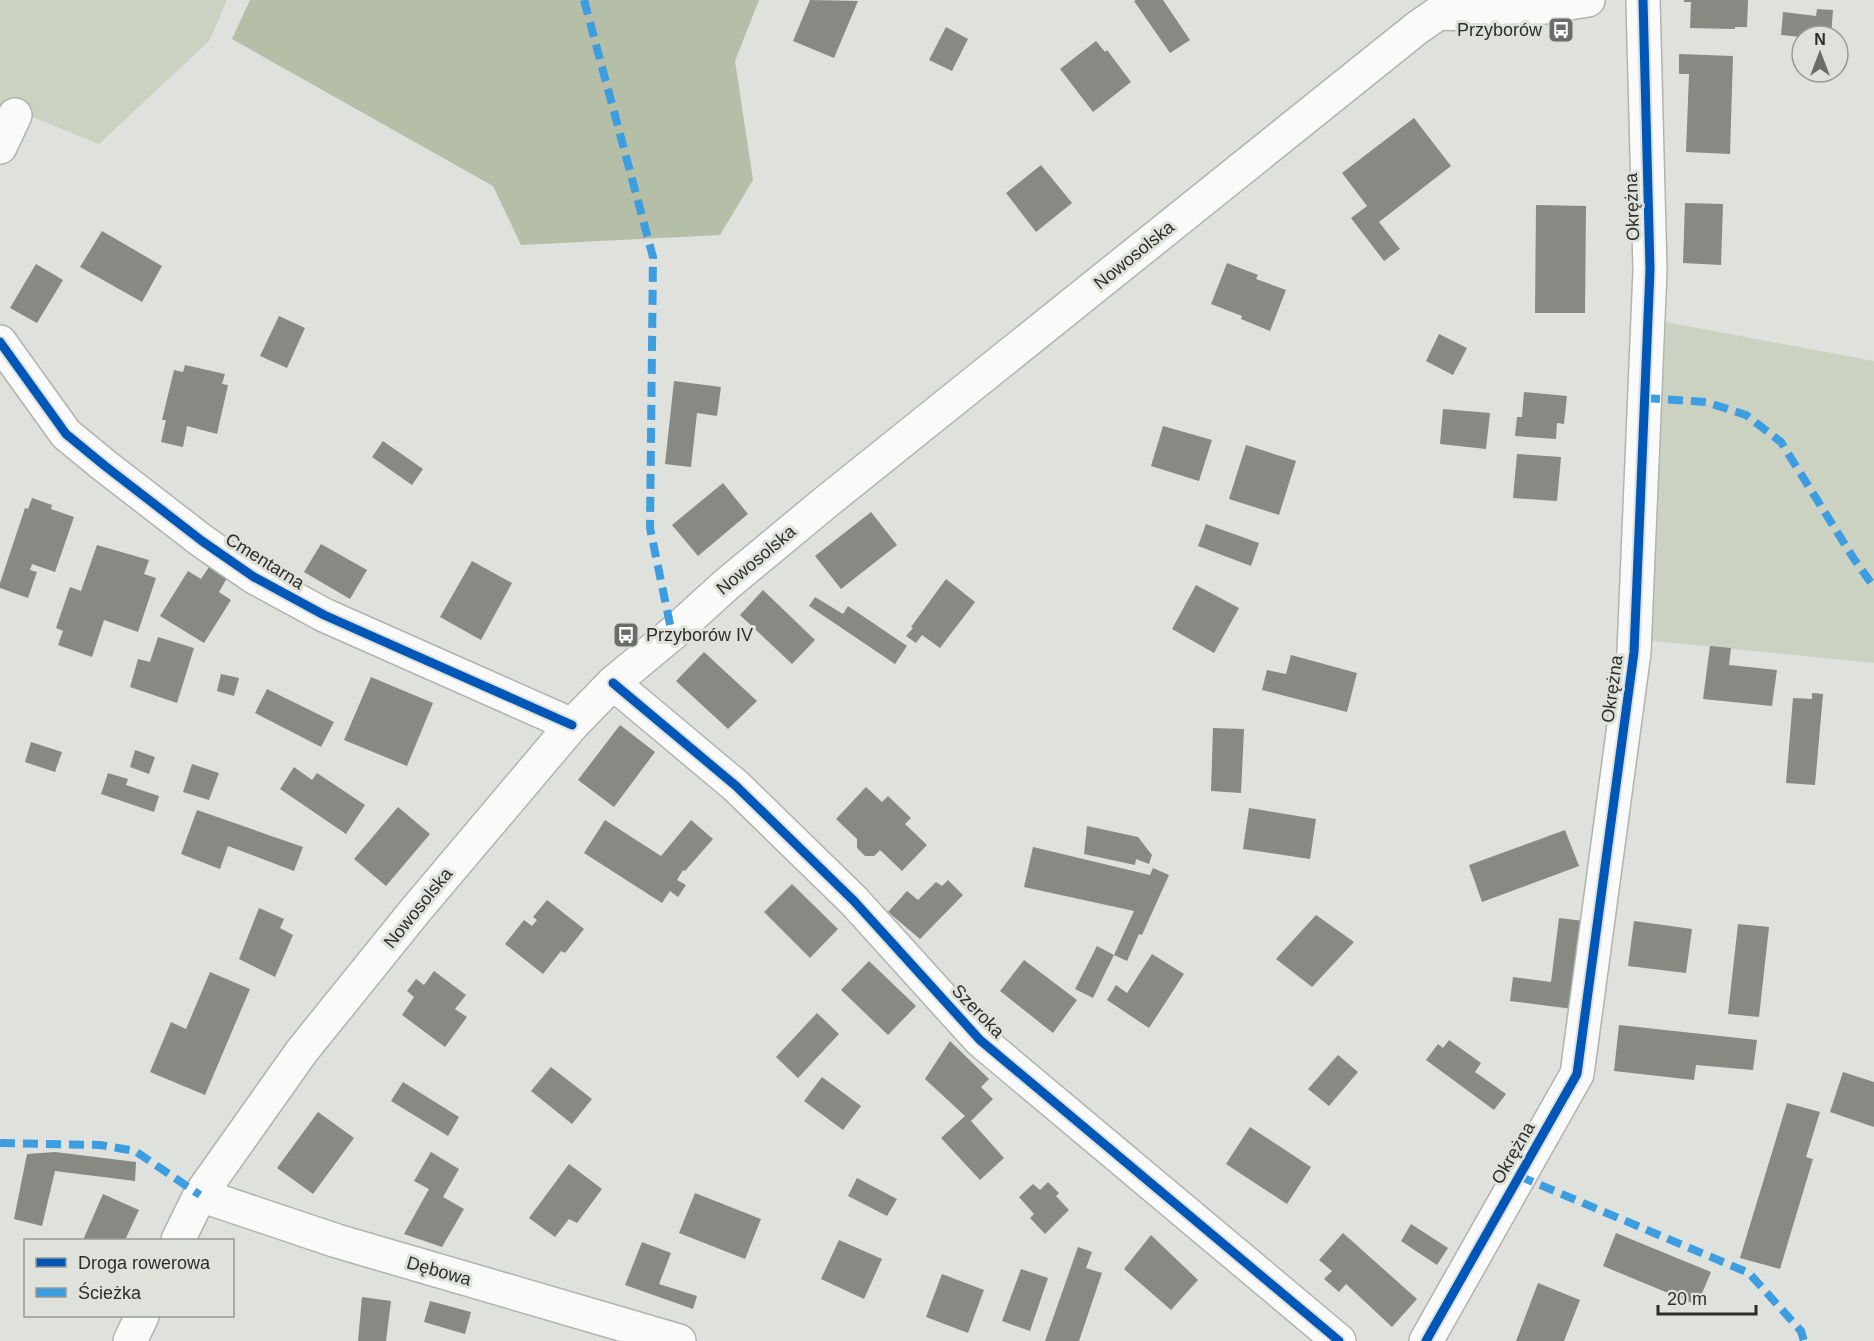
<svg xmlns="http://www.w3.org/2000/svg" width="1874" height="1341" font-family="Arial,sans-serif">
<rect width="100%" height="100%" fill="#dfe1dc"/>
<!-- green -->
<g fill="#cbd2c2">
<path d="M0,0H227L209,41L99,144L0,104Z"/>
<path d="M1660,321L1874,361V663L1645,640Z"/>
</g>
<!-- forest -->
<path fill="#b5bea7" d="M250,0H759L735,61L753,180L720,235L521,245L493,186L232,39Z"/>
<!-- building -->
<g fill="#878a82">
<path d="M810,0L858,1L834,58L793,41Z"/>
<path d="M1136,0H1163L1190,40L1170,53L1134,1Z"/>
<path d="M1684,0H1748L1747,27H1735V29L1690,28L1691,2H1684Z"/>
<path d="M1817,9L1833,10L1831,36L1802,37L1781,35L1783,12L1816,16Z"/>
<path d="M946,27L968,39L952,71L929,60Z"/>
<path d="M1096,41L1105,52L1107,50L1131,82L1093,112L1060,69Z"/>
<path d="M1679,54L1733,56L1730,154L1686,152L1689,74H1679Z"/>
<path d="M1414,118L1451,166L1379,222L1400,249L1384,261L1351,218L1367,206L1342,173Z"/>
<path d="M1041,165L1072,203L1036,232L1006,193Z"/>
<path d="M1685,203L1723,204L1721,265L1683,263Z"/>
<path d="M1536,205L1586,206L1585,313H1535Z"/>
<path d="M102,231L162,266L142,302L80,267Z"/>
<path d="M1227,263L1258,275L1256,279L1286,290L1270,331L1241,319L1242,316L1211,304Z"/>
<path d="M36,264L63,280L37,323L10,308Z"/>
<path d="M279,316L305,328L287,368L260,356Z"/>
<path d="M1439,334L1467,348L1453,375L1426,361Z"/>
<path d="M185,365L225,374L222,384L228,385L217,434L187,426L183,447L161,442L166,420H162L174,370L183,372Z"/>
<path d="M674,381L721,387L717,416L697,413L691,467L665,464Z"/>
<path d="M1524,392L1567,396L1564,424L1557,423L1556,439L1515,436L1517,417H1522Z"/>
<path d="M1443,409L1490,413L1486,449L1440,444Z"/>
<path d="M1163,426L1212,440L1199,481L1151,466Z"/>
<path d="M383,441L423,469L412,485L372,457Z"/>
<path d="M1246,445L1296,461L1279,515L1229,499Z"/>
<path d="M1517,454L1561,457L1557,501L1513,498Z"/>
<path d="M723,483L748,514L698,556L672,525Z"/>
<path d="M32,498L52,505L51,509L74,517L55,572L32,564L30,570L37,572L28,598L0,588V583L25,508L28,509Z"/>
<path d="M871,512L897,545L841,589L815,556Z"/>
<path d="M1206,524L1259,543L1251,566L1198,546Z"/>
<path d="M321,544L367,570L350,599L304,572Z"/>
<path d="M97,545L149,560L144,574L156,578L138,632L104,620L92,657L58,645L63,631L56,628L70,587L81,591Z"/>
<path d="M472,561L512,583L481,640L440,617Z"/>
<path d="M209,567L227,578L219,592L231,600L204,643L160,616L188,571L201,579Z"/>
<path d="M946,579L975,602L940,648L922,635L916,643L906,636L913,628L911,627Z"/>
<path d="M1196,585L1239,608L1214,653L1172,629Z"/>
<path d="M763,590L815,640L792,664L740,615Z"/>
<path d="M815,597L843,614L848,606L907,646L895,664L809,606Z"/>
<path d="M158,637L194,648L177,703L130,687L138,659L150,662Z"/>
<path d="M1710,646L1731,648L1729,665L1777,670L1772,706L1703,699Z"/>
<path d="M704,652L757,701L728,729L676,681Z"/>
<path d="M1291,655L1357,673L1347,712L1262,690L1267,670L1286,674Z"/>
<path d="M221,674L239,678L234,696L217,691Z"/>
<path d="M371,677L433,703L407,766L344,740Z"/>
<path d="M267,689L334,722L321,747L255,713Z"/>
<path d="M1812,693L1823,694L1815,785L1786,783L1793,698L1812,699Z"/>
<path d="M620,725L655,752L614,807L578,780Z"/>
<path d="M1213,728L1244,729L1241,793L1211,791Z"/>
<path d="M31,742L62,752L55,772L25,762Z"/>
<path d="M135,750L155,757L149,774L130,767Z"/>
<path d="M192,764L219,773L209,800L183,792Z"/>
<path d="M294,767L312,780L317,773L365,805L346,834L280,789Z"/>
<path d="M108,773L128,779L126,785L159,796L154,812L101,794Z"/>
<path d="M866,787L882,802L888,796L911,818L905,824L927,845L902,871L880,850L874,856H865L857,848V839L836,819Z"/>
<path d="M398,807L430,834L386,886L354,859Z"/>
<path d="M1249,808L1316,819L1310,859L1243,849Z"/>
<path d="M197,810L303,847L294,871L228,846L220,869L181,854Z"/>
<path d="M605,820L661,856L691,820L713,839L685,871L683,870L677,880L686,885L678,897L670,891L662,903L584,853Z"/>
<path d="M1087,826L1138,837L1152,855L1149,864L1136,859L1135,865L1084,854Z"/>
<path d="M1565,830L1579,866L1482,902L1469,865Z"/>
<path d="M1033,847L1150,875L1153,868L1169,875L1142,935L1139,934L1127,961L1114,955L1093,998L1075,989L1097,946L1114,955L1134,911L1024,887Z"/>
<path d="M948,880L963,895L920,939L888,912L907,891L918,900L936,882L942,886Z"/>
<path d="M792,884L838,929L810,958L764,912Z"/>
<path d="M547,900L584,929L565,953L561,951L543,974L505,944L524,920L532,926L537,920L533,917Z"/>
<path d="M259,908L284,919L280,928L293,935L275,977L239,959Z"/>
<path d="M1316,915L1354,942L1312,987L1276,959Z"/>
<path d="M1559,918L1584,921L1573,1009L1510,1001L1513,977L1551,982Z"/>
<path d="M1634,921L1692,929L1686,973L1628,966Z"/>
<path d="M1738,924L1769,927L1759,1017L1728,1014Z"/>
<path d="M1152,954L1184,974L1149,1028L1107,1000L1116,985L1127,993Z"/>
<path d="M1024,960L1077,1000L1053,1033L1000,991Z"/>
<path d="M869,961L916,1006L888,1035L841,990Z"/>
<path d="M434,971L466,995L455,1009L467,1017L445,1047L402,1015L414,997L407,991L416,979L424,985Z"/>
<path d="M210,972L250,989L205,1095L150,1072L171,1022L186,1029Z"/>
<path d="M817,1013L839,1034L798,1078L776,1057Z"/>
<path d="M1619,1025L1757,1040L1753,1070L1696,1065L1694,1080L1614,1071Z"/>
<path d="M1449,1040L1481,1063L1475,1072L1506,1094L1494,1110L1426,1060L1438,1044L1443,1048Z"/>
<path d="M950,1041L989,1079L981,1087L993,1099L971,1121L1004,1158L980,1180L941,1138L965,1116L925,1079Z"/>
<path d="M1338,1055L1358,1072L1329,1106L1308,1089Z"/>
<path d="M551,1067L592,1099L572,1124L531,1091Z"/>
<path d="M1843,1072L1874,1082V1127L1830,1112Z"/>
<path d="M822,1077L861,1106L843,1130L804,1101Z"/>
<path d="M403,1082L459,1117L448,1136L391,1101Z"/>
<path d="M1787,1103L1820,1112L1806,1157L1813,1159L1780,1269L1740,1258Z"/>
<path d="M318,1112L354,1138L313,1194L277,1168Z"/>
<path d="M1250,1127L1311,1167L1287,1204L1226,1164Z"/>
<path d="M55,1152L136,1162L135,1181L55,1171L42,1226L14,1219L27,1154Z"/>
<path d="M431,1152L459,1169L443,1197L464,1209L442,1247L404,1234L429,1189L414,1181Z"/>
<path d="M569,1164L602,1189L577,1223L569,1219L555,1237L529,1218Z"/>
<path d="M857,1178L897,1199L887,1216L848,1196Z"/>
<path d="M1048,1182L1059,1193L1056,1196L1069,1210L1045,1234L1030,1218L1034,1214L1019,1197L1033,1184L1040,1190Z"/>
<path d="M695,1193L761,1219L745,1259L679,1233Z"/>
<path d="M103,1194L139,1210L125,1240H83Z"/>
<path d="M1411,1224L1448,1248L1437,1265L1401,1241Z"/>
<path d="M1343,1233L1417,1299L1392,1327L1346,1284L1339,1292L1324,1279L1332,1271L1319,1260Z"/>
<path d="M1616,1233L1711,1272L1697,1305L1603,1266Z"/>
<path d="M1151,1235L1198,1280L1171,1310L1124,1269Z"/>
<path d="M839,1240L882,1259L864,1299L821,1279Z"/>
<path d="M642,1242L671,1253L659,1284L697,1296L693,1309L625,1285Z"/>
<path d="M1078,1247L1092,1252L1086,1268L1102,1273L1079,1341H1045Z"/>
<path d="M1021,1269L1048,1278L1030,1331L1002,1321Z"/>
<path d="M942,1274L984,1290L968,1333L926,1317Z"/>
<path d="M1538,1283L1580,1300L1564,1341H1516Z"/>
<path d="M362,1297L391,1301L386,1341H358Z"/>
<path d="M430,1301L471,1312L465,1334L424,1322Z"/>
</g>
<g fill="none" stroke-linecap="round" stroke-linejoin="round">
<!-- minor casing -->
<g stroke="#b1b3af" stroke-width="36">
<g id="minor">
<path d="M1440,13L1495,15L1588,0"/>
<path d="M0,147L15,115"/>
<path d="M0,342L66,434L105,466L202,541L254,577L324,615L572,725"/>
<path d="M613,683L736,786L854,901L980,1040L1339,1341"/>
<path d="M200,1195L337,1241L679,1341"/>
<path d="M1426,1341L1577,1074L1634,652L1650,270L1643,0"/>
</g>
</g>
<!-- major casing -->
<g stroke="#b1b3af" stroke-width="36">
<g id="major">
<path d="M178,1240L200,1195L302,1051L415,911L572,725L613,683L672,634L727,584L826,502L1417,28L1457,0"/>
<path d="M130,1341L142,1316"/>
</g>
</g>
<!-- minor -->
<use href="#minor" stroke="#fafafa" stroke-width="33"/>
<!-- major -->
<use href="#major" stroke="#fafafa" stroke-width="33"/>
<!-- quiet -->
<g stroke="#3d9de1" stroke-width="8" stroke-dasharray="15 8" stroke-linecap="butt">
<path d="M584,0L653,257L650,528L672,634"/>
<path d="M1645,398L1706,402L1746,415L1781,442L1854,559L1874,587"/>
<path d="M0,1143L100,1145L135,1151L200,1195"/>
<path d="M1519,1176L1749,1273L1801,1331L1804,1341"/>
</g>
<!-- cycleway casing -->
<g stroke="#dfe2db" stroke-width="13">
<g id="cycleway">
<path d="M0,342L66,434L105,466L202,541L254,577L324,615L572,725"/>
<path d="M613,683L736,786L854,901L980,1040L1339,1341"/>
<path d="M1426,1341L1577,1074L1634,652L1650,270L1643,0"/>
</g>
</g>
<!-- cycleway -->
<use href="#cycleway" stroke="#0057b8" stroke-width="9"/>
</g>
<!-- icons -->
<defs>
<g id="bus-square" transform="scale(1.35)"><rect x="-9" y="-9" width="18" height="18" rx="4" fill="#6b6d69" stroke="#dfe2db"/><path d="M-5-6H5V4H4V6H2V4H-2V6H-4V4H-5ZM-3.5-4V0h7V-4ZM-3.5 1.2v1.5H-2V1.2ZM2 1.2v1.5H3.5V1.2Z" fill="#fff"/></g>
</defs>
<g fill-rule="evenodd">
<use href="#bus-square" x="1561" y="30"/>
<use href="#bus-square" x="626" y="635"/>
</g>
<g text-anchor="middle" dominant-baseline="central" stroke-width="6" stroke-linejoin="round" paint-order="stroke">
<!-- poi labels -->
<g font-size="18" fill="#2c2e2b" stroke="#dfe2db" text-anchor="end">
<text x="1542" y="30">Przyborów</text>
<text x="646" y="635" text-anchor="start">Przyborów IV</text>
</g>
<!-- street labels -->
<g font-size="18" fill="#2c2e2b" stroke="#dfe2db">
<text transform="translate(1632 207) rotate(-92)">Okrężna</text>
<text transform="translate(1134 255) rotate(-39)">Nowosolska</text>
<text transform="translate(756 560) rotate(-40)">Nowosolska</text>
<text transform="translate(265 561) rotate(32)">Cmentarna</text>
<text transform="translate(1612 689) rotate(-82)">Okrężna</text>
<text transform="translate(418 908) rotate(-51)">Nowosolska</text>
<text transform="translate(978 1011) rotate(46)">Szeroka</text>
<text transform="translate(1513 1153) rotate(-60)">Okrężna</text>
<text transform="translate(439 1271) rotate(16)">Dębowa</text>
</g>
</g>
<!-- legend -->
<rect x="24" y="1239" width="210" height="78" fill="#dfe2db" stroke="#979a95" stroke-width="1.5"/>
<rect x="36" y="1258" width="30" height="9" fill="#0057b8" stroke="#979a95" stroke-width="1.5"/>
<text x="78" y="1269" font-size="18" fill="#2c2e2b">Droga rowerowa</text>
<rect x="36" y="1288" width="30" height="9" fill="#3d9de1" stroke="#979a95" stroke-width="1.5"/>
<text x="78" y="1299" font-size="18" fill="#2c2e2b">Ścieżka</text>
<!-- north arrow -->
<g transform="translate(1820 54)"><circle r="28" fill="#dfe2db" stroke="#979a95" stroke-width="1.5"/>
<path d="M0-4.5L10 22L0 15L-10 22Z" fill="#6b6d69"/>
<text y="-9" font-size="16" font-weight="bold" text-anchor="middle" fill="#2c2e2b">N</text>
</g>
<!-- scale -->
<path d="M1658 1305v9h98v-9" fill="none" stroke="#2c2e2b" stroke-width="3"/>
<text x="1667" y="1305" font-size="18" fill="#2c2e2b" stroke="#dfe2db" stroke-width="4.5" paint-order="stroke">20 m</text>
</svg>
